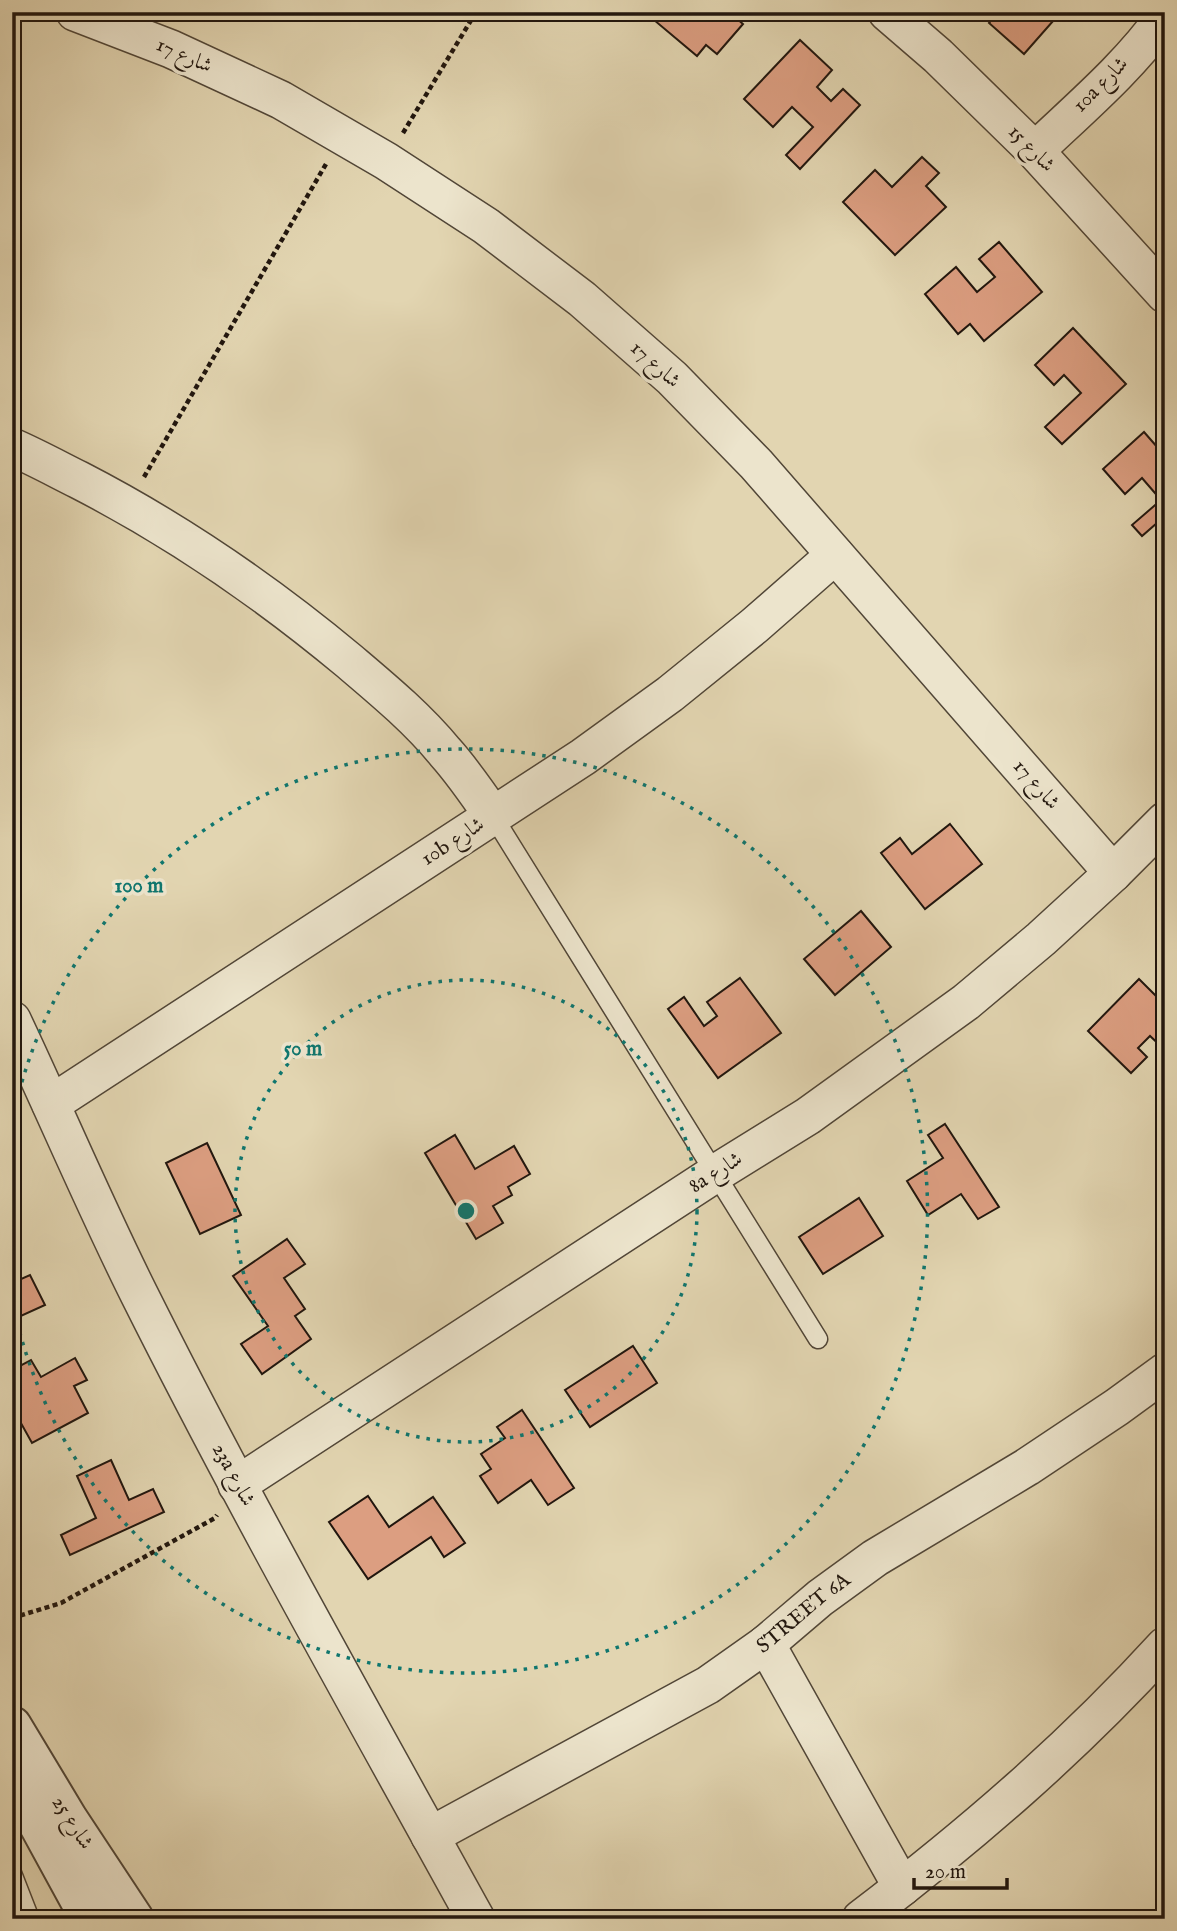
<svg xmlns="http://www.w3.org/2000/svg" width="1177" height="1931" font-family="'IM FELL English',Amiri,serif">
<rect width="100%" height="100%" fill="#e2d5b1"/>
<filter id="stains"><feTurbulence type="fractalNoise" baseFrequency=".00286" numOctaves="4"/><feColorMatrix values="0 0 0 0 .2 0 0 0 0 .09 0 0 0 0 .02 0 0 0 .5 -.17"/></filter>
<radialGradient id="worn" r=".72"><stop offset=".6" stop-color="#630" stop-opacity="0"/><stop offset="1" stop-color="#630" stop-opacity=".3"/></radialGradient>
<!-- building -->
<g fill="#dc9e81" stroke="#21160e" stroke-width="2">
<path d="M661,12H729L743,24L717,54L706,45L697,56L654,20Z"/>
<path d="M998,12H1061L1024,54L989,23Z"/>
<path d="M800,40L832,70L817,87L831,101L843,89L860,105L800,169L786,155L813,127L792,107L773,127L744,99Z"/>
<path d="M922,157L939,173L926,186L946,207L895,255L843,202L875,170L892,187Z"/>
<path d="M999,242L1042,292L984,341L970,324L958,334L925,294L956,267L977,292L995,277L979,259Z"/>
<path d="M1073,328L1126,384L1062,444L1045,427L1081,393L1064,375L1054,385L1035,365Z"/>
<path d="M1144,432L1165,456V516L1142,536L1132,525L1161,500L1142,478L1125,494L1103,469Z"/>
<path d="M950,824L982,864L925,909L881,853L900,838L912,854Z"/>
<path d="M861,911L891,947L835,995L804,959Z"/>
<path d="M740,978L781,1033L718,1078L668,1009L684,997L704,1026L717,1016L707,1002Z"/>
<path d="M1139,979L1165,1005V1050L1150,1036L1138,1048L1147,1057L1131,1073L1088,1031Z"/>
<path d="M945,1124L999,1207L978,1219L961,1194L928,1215L907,1181L943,1158L928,1135Z"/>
<path d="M455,1135L475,1169L514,1146L530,1174L508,1187L512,1195L493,1206L503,1223L476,1239L425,1153Z"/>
<path d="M207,1143L241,1215L200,1234L166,1163Z"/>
<path d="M859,1198L883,1236L823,1274L799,1237Z"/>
<path d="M287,1239L305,1264L284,1278L305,1309L295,1316L311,1339L262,1374L241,1344L268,1326L233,1276Z"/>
<path d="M12,1265L19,1280L30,1275L45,1305L12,1320Z"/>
<path d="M633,1346L657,1383L590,1427L565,1390Z"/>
<path d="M75,1358L87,1380L74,1386L88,1413L32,1443L12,1407V1370L31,1360L41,1377Z"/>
<path d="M522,1410L574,1488L548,1505L531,1480L498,1503L480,1476L491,1469L481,1454L505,1438L497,1427Z"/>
<path d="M111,1460L129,1500L153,1489L164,1512L70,1555L61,1535L96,1518L77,1476Z"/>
<path d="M368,1496L389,1527L433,1497L465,1543L444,1557L431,1537L368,1579L329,1522Z"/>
</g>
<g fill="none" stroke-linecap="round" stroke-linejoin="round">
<!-- service casing -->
<g stroke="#514637" stroke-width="21">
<g id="service">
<path d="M493,816L818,1339"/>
<path d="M12,1873L30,1919"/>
</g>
</g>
<!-- minor casing -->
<g stroke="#514637" stroke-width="40">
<g id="minor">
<path d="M75,12L171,49L281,100L386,161L486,226L582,299L672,378L756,464L1113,873"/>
<path d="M887,12L938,56L1035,151L1165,294"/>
<path d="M1035,151C1079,109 1129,67 1165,16"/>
<path d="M12,447C35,457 57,469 79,480C176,530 265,591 349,661C382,689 417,718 445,752C463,772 478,794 493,816"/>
<path d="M12,1020C55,1111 94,1204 139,1294C245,1506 362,1712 476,1919"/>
<path d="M51,1104L583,757L670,694L754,626L835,555"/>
<path d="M237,1485L716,1173L808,1116L966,1002L1041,939L1113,873L1165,821"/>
<path d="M766,1644L902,1887"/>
<path id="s1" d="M430,1836L708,1685L766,1644L820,1598L875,1558L1027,1467L1117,1407L1165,1372"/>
<path d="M861,1919C971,1835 1072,1748 1165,1646"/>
</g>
</g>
<!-- tertiary casing -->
<g stroke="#514637" stroke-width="42">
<g id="tertiary">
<path d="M12,1726L68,1819L134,1919"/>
<path d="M12,1776L90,1919"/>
</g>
</g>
<!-- path -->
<g stroke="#21160e" stroke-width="4.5" stroke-dasharray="5 3.5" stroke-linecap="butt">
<path d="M403,133L476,12"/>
<path d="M144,477L326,164"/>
<path d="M12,1618L61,1603L215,1518L217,1515"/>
</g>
<!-- service -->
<use href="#service" stroke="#ece4cc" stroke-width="18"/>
<!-- minor -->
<use href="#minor" stroke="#ece4cc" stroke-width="37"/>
<!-- tertiary -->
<use href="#tertiary" stroke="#ece4cc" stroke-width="38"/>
</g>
<!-- distance rings -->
<g fill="none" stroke="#0f766e" stroke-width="3.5" stroke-dasharray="3.5 7">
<circle cx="466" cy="1211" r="231"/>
<path d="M12 1123A462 462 0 1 1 12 1299"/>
</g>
<g text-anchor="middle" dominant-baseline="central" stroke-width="7" stroke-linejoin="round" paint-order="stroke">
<!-- street labels -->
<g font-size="21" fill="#21160e" stroke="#ece4cc">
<text transform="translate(184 56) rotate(24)">شارع 17</text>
<text transform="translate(1101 85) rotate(-45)">10a شارع</text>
<text transform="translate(1031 149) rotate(46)">شارع 15</text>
<text transform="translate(655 365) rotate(42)">شارع 17</text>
<text transform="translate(1036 785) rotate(49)">شارع 17</text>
<text transform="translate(453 842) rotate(-33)">10b شارع</text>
<text transform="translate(716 1173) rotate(-32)">8a شارع</text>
<text transform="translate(233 1475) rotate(62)">23a شارع</text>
<text stroke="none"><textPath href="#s1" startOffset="436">STREET 6A</textPath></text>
<text transform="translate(72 1823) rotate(58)">شارع 25</text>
</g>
</g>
<circle cx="466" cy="1211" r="10" fill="#0f766e" stroke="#ece4cc" stroke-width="3.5"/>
<g font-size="21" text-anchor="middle" font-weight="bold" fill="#0f766e" stroke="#ece4cc" stroke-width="7" stroke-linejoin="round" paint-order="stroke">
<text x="139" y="892">100 m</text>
<text x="303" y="1055">50 m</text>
</g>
<!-- margin -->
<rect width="1177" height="1931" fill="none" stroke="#e2d5b1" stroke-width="42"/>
<rect x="14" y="14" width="1149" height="1903" fill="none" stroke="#21160e" stroke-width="3.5"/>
<rect x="21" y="21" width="1135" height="1889" fill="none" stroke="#21160e" stroke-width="2"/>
<!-- scale -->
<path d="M914 1878v10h93v-10" fill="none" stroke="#21160e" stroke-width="3.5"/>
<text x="925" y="1878" font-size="21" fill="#21160e" stroke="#ece4cc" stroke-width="5" paint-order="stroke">20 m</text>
<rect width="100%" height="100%" filter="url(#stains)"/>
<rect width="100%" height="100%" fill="url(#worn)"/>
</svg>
